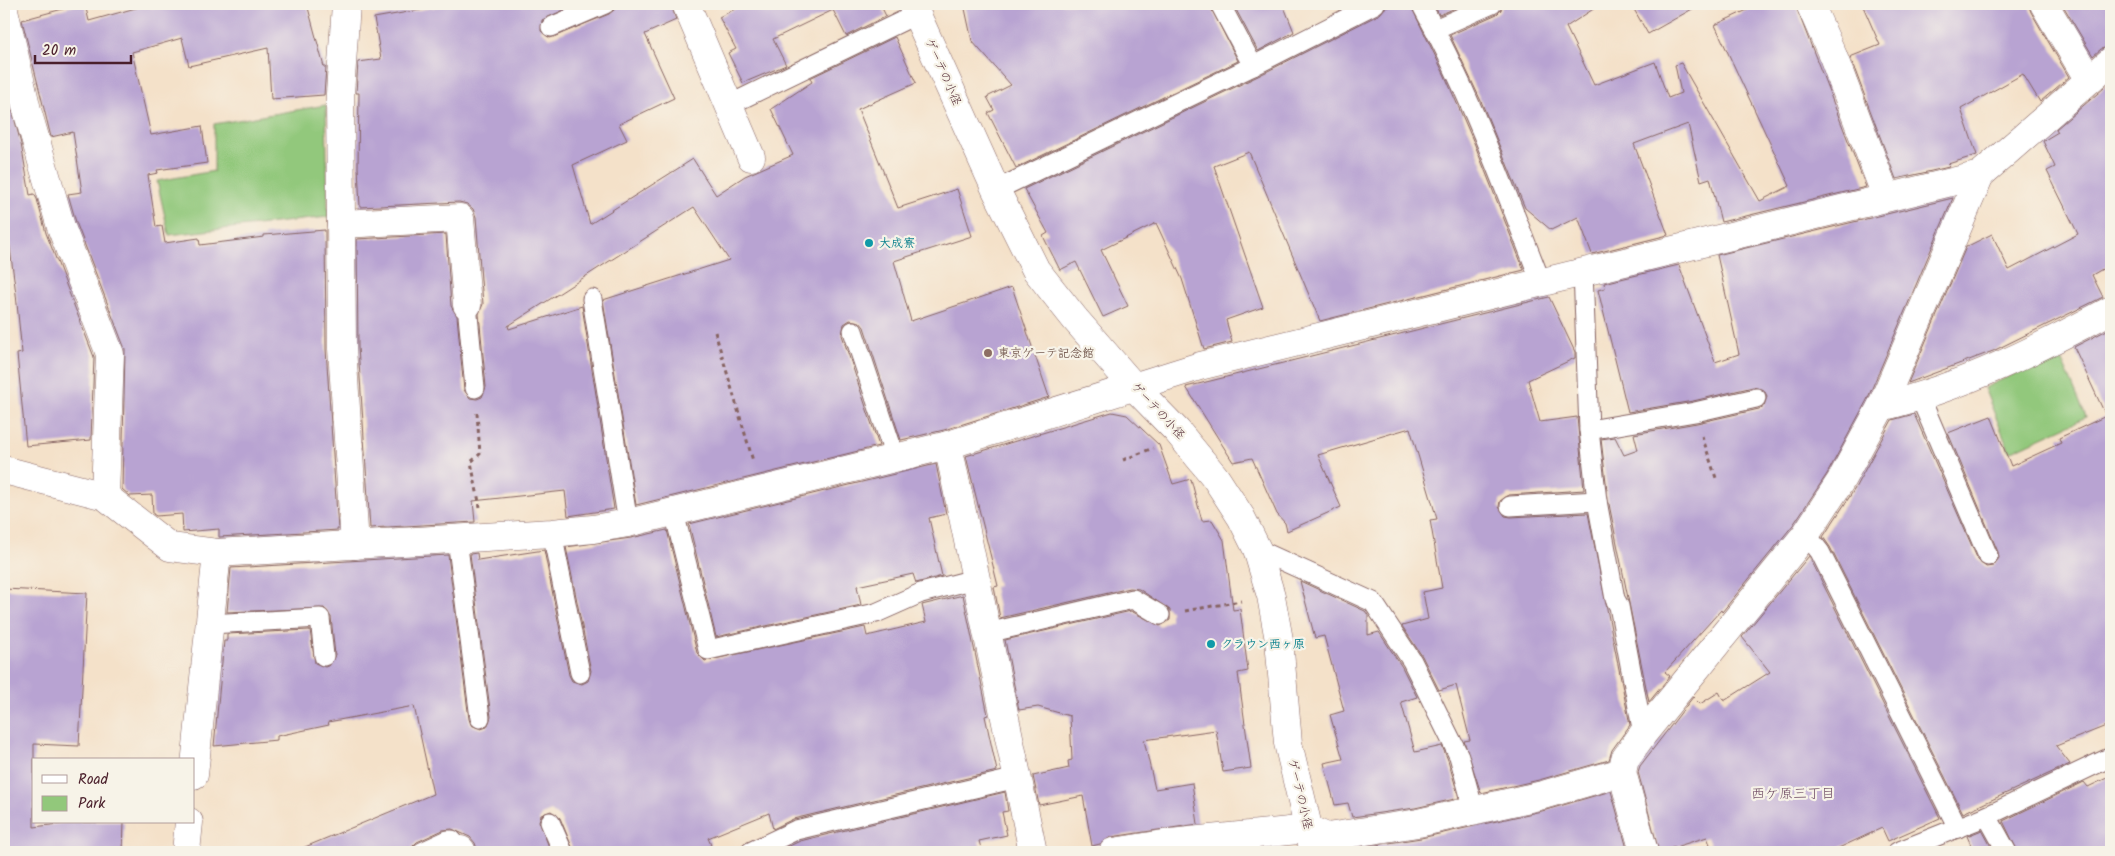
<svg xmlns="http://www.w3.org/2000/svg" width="2115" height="856" font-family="Kalam,'Klee One',sans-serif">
<rect width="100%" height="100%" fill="#f7f3e8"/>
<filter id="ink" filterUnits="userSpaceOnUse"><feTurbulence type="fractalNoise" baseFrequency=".02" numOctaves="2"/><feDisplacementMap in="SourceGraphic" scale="10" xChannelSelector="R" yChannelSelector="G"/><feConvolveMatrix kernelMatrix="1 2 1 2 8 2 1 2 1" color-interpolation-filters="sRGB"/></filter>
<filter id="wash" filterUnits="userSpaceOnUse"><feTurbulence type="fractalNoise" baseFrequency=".0096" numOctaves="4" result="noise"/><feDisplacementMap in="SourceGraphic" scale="20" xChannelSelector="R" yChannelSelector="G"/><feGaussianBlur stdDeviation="1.12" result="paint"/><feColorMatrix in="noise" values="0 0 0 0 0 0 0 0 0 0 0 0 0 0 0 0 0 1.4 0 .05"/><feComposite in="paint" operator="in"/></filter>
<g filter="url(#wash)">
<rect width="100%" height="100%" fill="#f4e1c9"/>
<!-- green -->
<g fill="#92c87b" stroke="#6e7453">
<path d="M326,105L328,217L169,235L157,181L214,171V124Z"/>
<path d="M2059,353L2086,417L2010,452L1984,388Z"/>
</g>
<g id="blocks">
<!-- building -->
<g fill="#b8a3d2">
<path d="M81,4H85L89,21L150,4L151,8L177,4H307L324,67H326L324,95L271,99L268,48L189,66L182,38L132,52L151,135L202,126L207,163L157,170L158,173L148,175L156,227L162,226L165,243L199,238L200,245L264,237V235L325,230L326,349L338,530L219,537V529L183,532L182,514L156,516L153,514L152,495L130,496L122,489L125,349L76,222L68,194L82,192L73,132L51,137L22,20Z"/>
<path d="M454,4H577L542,20L541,31L550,38L609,14L614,10L616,4H671L676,20L645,34L674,98L619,124L627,140L573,165L590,224L693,159L716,195L745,176L793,155L771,109L812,82L810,78L895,37L916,83L858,109L898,208L957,189L972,236L894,261L911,321L1012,287L1049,397L944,430L901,440L864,327L860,322L850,320L844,324L842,335L879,446L636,505L603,300L729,260L694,207L508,326L509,329L582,306L614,509L568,516L565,491L473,501L475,522L370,528L358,347L357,239L446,234L451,306L457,316L464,390L470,398L477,399L482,397L486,387L479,314L483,304L476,217L473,209L467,204L459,202L360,207L358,167L359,93H356L358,62L381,59L374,18Z"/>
<path d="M745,4H880L886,16L846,36L833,10L773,39L786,65L743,83L728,53L736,49L719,17Z"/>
<path d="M964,4H1209L1238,61L1016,168L988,113L994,110L987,97L1011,85L972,41Z"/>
<path d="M1233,4H1283L1294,32L1258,51Z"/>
<path d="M1396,4H1410L1445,76L1475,145L1524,270L1320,321L1249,152L1214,166L1263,307L1226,320L1232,342L1204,349L1182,279L1156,223L1101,250L1128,306L1103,317L1076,262L1060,270L1043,236L1048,233L1024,189L1258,76L1380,14L1385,8Z"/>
<path d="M1434,4H1465L1439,15Z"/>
<path d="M1503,4H1601L1566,27L1594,85L1655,62L1668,98L1681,93L1675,65L1681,63L1760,201L1790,186L1715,25L1760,4H1795L1866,187L1721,222L1710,178L1701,181L1688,124L1634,144L1668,235L1592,254L1578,217L1551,230L1525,208L1481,101L1450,35L1497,14L1501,10Z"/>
<path d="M1631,4H1701L1648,34Z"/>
<path d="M1862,4H2028L2031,12L2069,77L2040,102L2023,74L1961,109L1977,155L1948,164L1949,167L1896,179L1850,57L1880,45Z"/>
<path d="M2062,4H2111V46L2101,49L2093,56Z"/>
<path d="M4,79L21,144L30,195L34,194L37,199L46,233L94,357L91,440L26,446L17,354L22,353L16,294L8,233L4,234Z"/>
<path d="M2111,82V264L2092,275L2103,297L1993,351L1908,383L1966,247L1992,234L2009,270L2078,234L2047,171L2055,167L2043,141L2058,132L2056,129Z"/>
<path d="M1953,198L1867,400L1827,474L1793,525L1722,612L1721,610L1665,672L1670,676L1649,702L1608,499L1601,439L1615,437L1624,455L1638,450L1634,434L1697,423L1759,409L1764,406L1767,396L1764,390L1753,387L1693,401L1628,412L1598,290L1605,288L1604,283L1679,265L1715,362L1739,354L1717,255Z"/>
<path d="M1549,297L1575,352V358L1528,380L1540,422L1577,417L1584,490L1509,495L1500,501L1499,507L1505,516L1511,517L1588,513L1630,725L1612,750L1609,760L1539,780L1481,793L1464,741L1470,740L1456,685L1439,690L1422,656L1402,626L1428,619L1423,592L1442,588L1430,520L1437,519L1410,428L1318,455L1341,507L1287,531L1285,523L1277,514L1252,458L1233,462L1186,387Z"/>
<path d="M2111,328V724L2056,746L2070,764L1963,813L1830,547L1823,537L1854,490L1892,420L1914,414L1978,560L1986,567L1993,566L1999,558L1998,552L1948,433L1991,416L2011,466L2061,443L2059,438L2106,416L2074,347Z"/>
<path d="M1112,412L1127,415L1159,445L1173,484L1191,479L1202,521L1212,520L1224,540L1233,610L1240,609L1248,671L1238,673L1251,768L1223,772L1216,730L1144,740L1155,789L1192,783L1198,824L1111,837L1100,844L1092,846L1083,796L1039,805L1033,776L1069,768L1068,761L1072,760L1070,716L1038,707L1019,710L1005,640L1131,611L1160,626L1170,620V610L1139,589L1130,588L1000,618L994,587L998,586L966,456Z"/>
<path d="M936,464L946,514L929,518L942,576L916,583L913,574L857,586L861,605L716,637L689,524Z"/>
<path d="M667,530L697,653L705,661L865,627L867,636L926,622L922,605L963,595L988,715L985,716L997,771L793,819L773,829L769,813L708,838L711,845L695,852H574L560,818L551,811L541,815L539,821L551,852H478L475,843L470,837L452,829L443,830L417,842L413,846L411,852H293L433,794L414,706L328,722L329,725L277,736V740L214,746L224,641H227V634L310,630L315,663L325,667L330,665L335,655L331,617L324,608L227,612L231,568L448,555L469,719L471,725L481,729L487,727L491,717L470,554L477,553L478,560L544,550L569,675L572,681L582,684L588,681L591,671L566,547L631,538Z"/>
<path d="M1809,556L1940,818L1888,841L1882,828L1830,852H1713L1707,837L1659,852L1638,772L1640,766L1693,697L1700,704L1719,692L1724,701L1770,672L1742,637Z"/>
<path d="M1300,581L1365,611L1368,615V635L1379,632L1402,667L1417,697L1401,702L1415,752L1442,746L1448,760L1459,798L1415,808L1352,817L1348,803L1335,805L1324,763L1343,759L1330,715L1344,711L1324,636L1315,638Z"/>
<path d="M4,589L87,593L79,746L34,744V827L75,822H124L123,852H4Z"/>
<path d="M2111,776V852H2018L2003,821L2084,782L2088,787Z"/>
<path d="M1611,791L1628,852H1331L1421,838L1546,810Z"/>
<path d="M1005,792L1008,811L1002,812L1007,835L979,841L982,852H777L800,841Z"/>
<path d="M1982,830L1994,852H1974L1967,836Z"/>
</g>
</g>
</g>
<g filter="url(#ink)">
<use href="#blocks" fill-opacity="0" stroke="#866362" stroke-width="1"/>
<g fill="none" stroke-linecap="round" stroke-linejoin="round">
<!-- service casing -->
<g stroke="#866362" stroke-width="21">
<g id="service">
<path d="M1220,4L1253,66"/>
<path d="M1421,4C1470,92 1504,188 1541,282"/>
<path d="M551,27L605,4"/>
<path d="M1435,29L1492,4"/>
<path d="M729,105L917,14"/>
<path d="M996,190L1253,66L1375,4"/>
<path d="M1583,271L1589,430L1597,501L1615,599L1619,606L1643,734"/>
<path d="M592,299L628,523"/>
<path d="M467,305L475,388"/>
<path d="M853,331L895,457"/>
<path d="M1920,397L1988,556"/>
<path d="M1589,430L1695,412L1756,398"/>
<path d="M1510,506L1597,501"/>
<path d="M674,512L708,650L876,613L921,593L975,579"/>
<path d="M552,533L580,673"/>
<path d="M1806,534L1820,552L1958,828"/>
<path d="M457,539L480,718"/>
<path d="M1257,549L1373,602L1412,661L1459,756L1474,811"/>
<path d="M209,624L320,618L324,656"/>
<path d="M987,633L1133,599L1160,615"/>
<path d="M1987,816L2007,852"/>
<path d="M550,822L563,852"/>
<path d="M422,852L448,840H452L461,850"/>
<path d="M750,852L796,830L1017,778"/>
<path d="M1897,852L1987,816L2111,757"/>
</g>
</g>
<!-- minor casing -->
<g stroke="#866362" stroke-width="29">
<g id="minor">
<path d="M346,4L340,94L342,348L355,545"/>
<path d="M686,4L751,157"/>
<path d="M1810,4L1833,56L1886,196"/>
<path d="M2044,4L2089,80"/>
<path d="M4,10L27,110L61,227L110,354L105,496"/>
<path d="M341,224L460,218L467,305"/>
<path d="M1881,407C1963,387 2038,349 2111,310"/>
<path d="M948,445L1033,852"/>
<path d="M4,470L105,496L170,547L217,553L552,533L593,529L628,523L948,445L1200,366L1980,175L2111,61"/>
<path d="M1622,772L1644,852"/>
<path d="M194,775L217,553"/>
<path d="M461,850L462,852"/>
<path d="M186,852L189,822"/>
<path d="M1113,852L1170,843L1308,829L1327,837L1418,823L1543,795L1622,772L1625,759L1643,734L1806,534L1840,482L1881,407L1980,175"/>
</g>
</g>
<!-- tertiary casing -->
<g stroke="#866362" stroke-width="29">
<path id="tertiary" d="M912,4L996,190L1036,270L1075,319L1135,388L1177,431L1215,477L1241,517L1257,549L1271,596L1279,640L1288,743L1314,852"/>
</g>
<!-- path -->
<g stroke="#866362" stroke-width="3" stroke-dasharray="4 4" stroke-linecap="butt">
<path d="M715,332L753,461"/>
<path d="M477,413L480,454L471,462L480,507"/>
<path d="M1702,436L1717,481"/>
<path d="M1123,460L1153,448"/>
<path d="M1185,611L1241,601"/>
</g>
<!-- service -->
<use href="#service" stroke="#fff" stroke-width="19"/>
<!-- minor -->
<use href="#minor" stroke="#fff" stroke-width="28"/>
<!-- tertiary -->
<use href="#tertiary" stroke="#fff" stroke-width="28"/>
</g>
</g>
<!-- markers -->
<g fill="#0f9aa8" stroke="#f7f3e8" stroke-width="2">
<circle cx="869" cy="243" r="5"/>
<circle cx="1211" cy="644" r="5"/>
</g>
<circle fill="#8d6e63" stroke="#f7f3e8" stroke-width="2" cx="988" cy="353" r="5"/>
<g text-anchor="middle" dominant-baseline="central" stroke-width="4.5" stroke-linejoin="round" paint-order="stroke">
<!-- street labels -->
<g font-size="12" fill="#4a1f2b" stroke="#f7f3e8">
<text transform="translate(943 72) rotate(66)">ゲーテの小径</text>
<text transform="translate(1158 411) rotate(47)">ゲーテの小径</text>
<text transform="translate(1300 794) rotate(77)">ゲーテの小径</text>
</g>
<!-- culture labels -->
<g font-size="12" font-weight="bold" fill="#0d838f" stroke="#f7f3e8" text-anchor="start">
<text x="879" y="243">大成寮</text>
<text x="1221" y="644">クラウン西ヶ原</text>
</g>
<!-- education labels -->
<g font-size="12" font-weight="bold" fill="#785e54" stroke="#f7f3e8" text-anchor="start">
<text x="998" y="353">東京ゲーテ記念館</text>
</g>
<!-- neighbourhood labels -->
<g font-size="14" fill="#704d65" stroke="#f7f3e8">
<text x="1793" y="794">西ケ原三丁目</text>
</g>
</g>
<!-- margin -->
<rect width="2115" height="856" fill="none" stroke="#f7f3e8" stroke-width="20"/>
<!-- legend -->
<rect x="32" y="758" width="162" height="65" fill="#f7f3e8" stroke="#b29e9c"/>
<rect x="42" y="775" width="25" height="8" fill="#ffffff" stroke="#b29e9c"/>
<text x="78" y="784" font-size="15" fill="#4a1f2b">Road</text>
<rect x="42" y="796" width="25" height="15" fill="#92c87b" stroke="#b29e9c"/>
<text x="78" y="808" font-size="15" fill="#4a1f2b">Park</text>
<!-- scale -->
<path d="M35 55v8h96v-8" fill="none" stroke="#4a1f2b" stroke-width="2.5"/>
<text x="42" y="55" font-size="15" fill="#4a1f2b" stroke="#f7f3e8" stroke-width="4" paint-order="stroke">20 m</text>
</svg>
